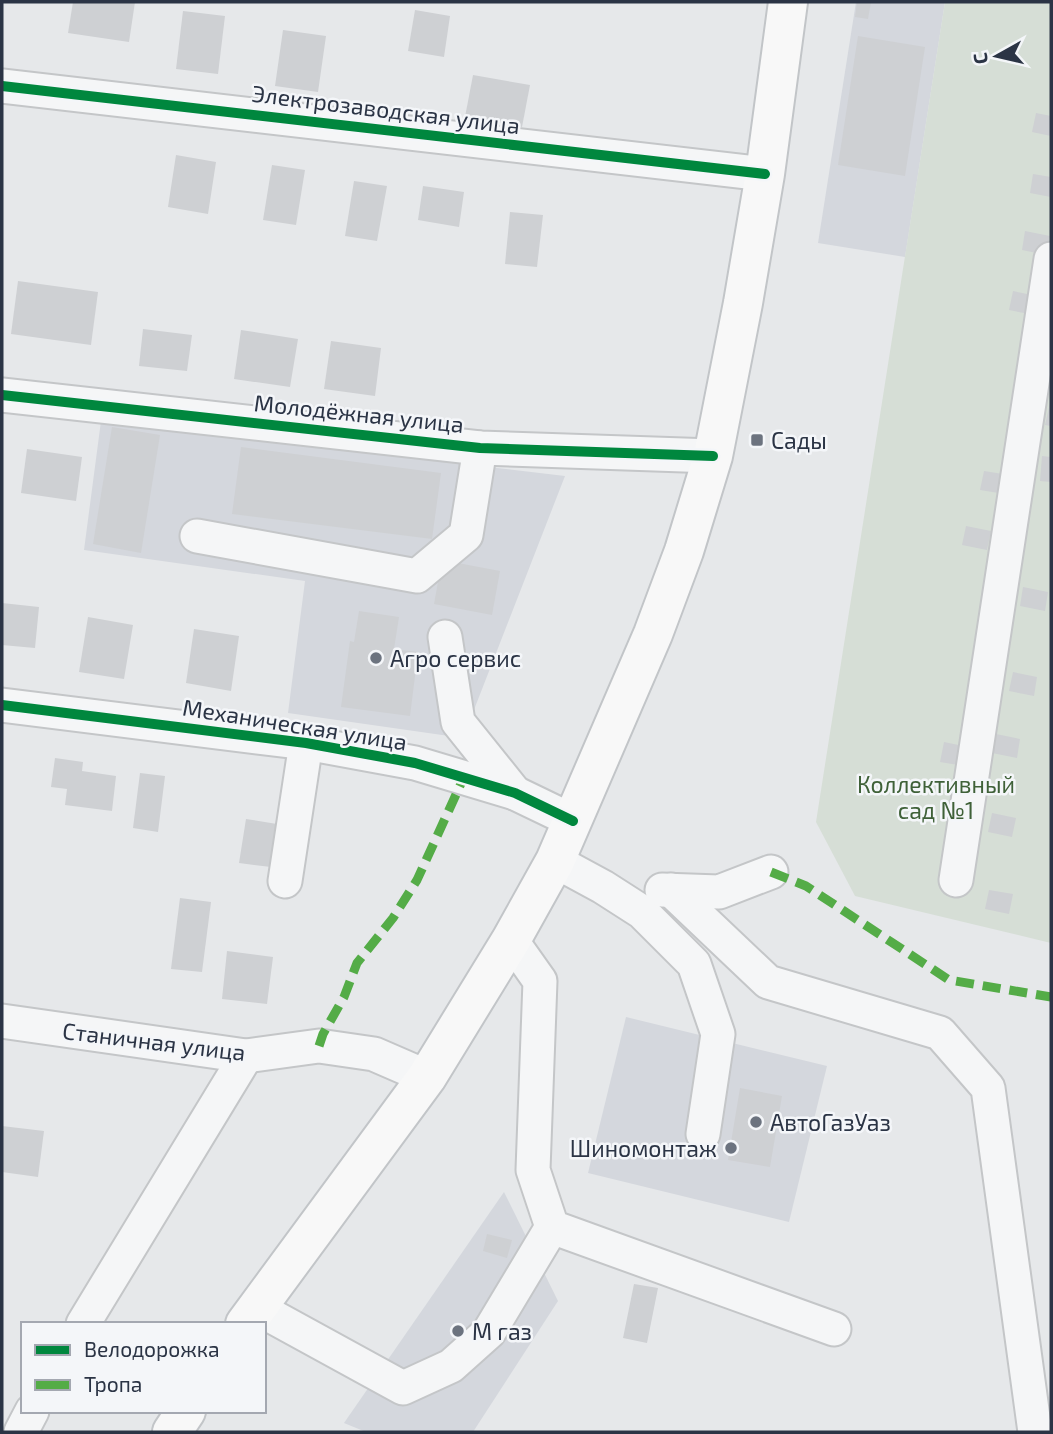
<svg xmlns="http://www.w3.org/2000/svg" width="1053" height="1434" font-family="'Exo 2',sans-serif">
<rect width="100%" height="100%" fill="#e6e8ea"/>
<!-- built -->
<g fill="#d4d7dd">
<path d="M856,2H945L905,257L818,243Z"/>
<path d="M101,421L565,476L463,738L288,713L305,581L84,550Z"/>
<path d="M626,1017L827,1066L789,1222L588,1173Z"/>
<path d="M504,1192L558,1301L473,1432H366L344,1423Z"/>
</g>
<!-- green -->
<path fill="#d6ded6" d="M945,2H1051V943L855,896L816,822Z"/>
<!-- building -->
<g fill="#ced0d3">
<path d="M73,2H135L129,42L68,33Z"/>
<path d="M857,2H871L868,19L855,17Z"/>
<path d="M415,10L450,16L444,57L408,51Z"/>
<path d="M183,11L225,16L218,74L176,69Z"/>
<path d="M283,30L326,36L318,92L275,86Z"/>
<path d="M858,36L925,47L905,176L838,165Z"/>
<path d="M473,75L530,85L522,127L465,117Z"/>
<path d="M1036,113L1051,116V136L1032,132Z"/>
<path d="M176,155L216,162L208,214L168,207Z"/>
<path d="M272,165L305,170L296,225L263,220Z"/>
<path d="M1033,174L1051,177V197L1030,193Z"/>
<path d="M354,181L387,186L377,241L345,236Z"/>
<path d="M423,186L464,192L459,227L418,220Z"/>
<path d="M510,212L543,215L537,267L505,264Z"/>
<path d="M1025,231L1050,236L1046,255L1022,250Z"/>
<path d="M18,281L98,292L91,345L11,334Z"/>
<path d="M1013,291L1037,296L1034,315L1009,310Z"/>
<path d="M143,329L192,335L187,371L139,366Z"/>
<path d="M241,330L298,339L290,387L234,379Z"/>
<path d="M331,341L381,348L375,396L324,389Z"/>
<path d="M1050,403H1051V426L1045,425Z"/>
<path d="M112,427L160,435L141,553L93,544Z"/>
<path d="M241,447L441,473L432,539L232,514Z"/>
<path d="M27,449L82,457L76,501L21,493Z"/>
<path d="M1042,456L1051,457V482L1040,481Z"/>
<path d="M984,471L1009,475L1005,494L980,490Z"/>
<path d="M966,526L991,531L987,550L962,545Z"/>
<path d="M442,560L500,571L492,615L434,604Z"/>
<path d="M1023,587L1048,592L1045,611L1020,606Z"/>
<path d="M2,603L39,607L35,648L2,645Z"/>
<path d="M359,611L399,617L394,649L418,652L410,716L341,707L350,641L354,642Z"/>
<path d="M88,617L133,625L124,679L79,672Z"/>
<path d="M194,629L239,636L231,691L186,683Z"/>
<path d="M1013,672L1037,677L1034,696L1009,691Z"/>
<path d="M996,734L1020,739L1017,758L992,753Z"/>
<path d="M944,742L968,747L964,766L940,762Z"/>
<path d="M55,758L83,762L82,771L116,776L112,811L65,805L67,789L51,787Z"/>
<path d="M140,773L165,776L158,832L133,828Z"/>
<path d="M992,813L1016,818L1012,837L988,832Z"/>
<path d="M246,819L277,824L271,867L239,863Z"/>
<path d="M989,890L1013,894L1009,914L985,909Z"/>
<path d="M180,898L211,902L202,972L171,969Z"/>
<path d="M227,951L273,957L267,1004L222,999Z"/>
<path d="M740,1088L782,1096L770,1167L728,1160Z"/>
<path d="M2,1126L44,1131L38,1177L2,1172Z"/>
<path d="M487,1234L512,1240L507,1258L483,1251Z"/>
<path d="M634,1284L658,1288L647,1343L623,1338Z"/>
</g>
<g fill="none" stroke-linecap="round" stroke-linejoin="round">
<!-- minor casing -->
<g stroke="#c4c6c8" stroke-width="37">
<g id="minor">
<path d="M2,86L765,174"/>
<path d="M2,395L480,448L713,456"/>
<path d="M197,536L417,576L466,535L480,448"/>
<path d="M445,637L458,722L515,793"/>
<path d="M2,705L306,743L415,763L515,793L573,821"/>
<path d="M555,861L603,887L642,912L694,964L718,1034L703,1134"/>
<path d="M956,880L1051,259"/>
<path d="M285,881L306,743"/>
<path d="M662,890L719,892L771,872"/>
<path d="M671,890L768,982L940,1033L988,1088L1035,1432"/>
<path d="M511,940L540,981L533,1170L552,1227L834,1329"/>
<path d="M2,1021L246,1056L319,1046L374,1054L427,1077"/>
<path d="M257,1308L403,1388L451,1366L489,1332L552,1227"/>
<path d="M83,1324L246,1056"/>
<path d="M21,1432L32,1411"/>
</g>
</g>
<!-- major casing -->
<g stroke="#c2c5c8" stroke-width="42">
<g id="major">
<path d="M245,1324L427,1077L511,940L555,861L653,634L684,551L713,456L743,303L765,174L788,2"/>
<path d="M172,1432L186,1411"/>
</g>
</g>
<!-- minor -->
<use href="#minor" stroke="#f5f6f7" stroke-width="33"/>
<!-- major -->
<use href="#major" stroke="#f8f8f8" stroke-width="38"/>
<!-- quiet -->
<g stroke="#54ac47" stroke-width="9" stroke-dasharray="18 9" stroke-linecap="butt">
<path d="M771,872L806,886L949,980L1051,997"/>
<path d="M319,1046L323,1034L344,997L357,963L393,918L417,880L464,777"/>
</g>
<!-- cycleway casing -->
<g stroke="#f4f6f9" stroke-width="15">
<g id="cycleway">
<path d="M2,86L765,174"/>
<path d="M2,395L480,448L713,456"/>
<path d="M2,705L306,743L415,763L515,793L573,821"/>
</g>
</g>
<!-- cycleway -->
<use href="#cycleway" stroke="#00873e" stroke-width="10"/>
</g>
<!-- markers -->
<g fill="#6c737f" stroke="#f4f6f9" stroke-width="2.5">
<rect x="750" y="433" width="14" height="14" rx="3.5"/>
<circle cx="376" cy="658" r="7"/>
<circle cx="756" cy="1122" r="7"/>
<circle cx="731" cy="1148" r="7"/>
<circle cx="458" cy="1331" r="7"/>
</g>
<g text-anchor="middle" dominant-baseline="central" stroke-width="5" stroke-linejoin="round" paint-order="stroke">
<!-- street labels -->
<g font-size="23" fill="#2b3445" stroke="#f4f6f9">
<text transform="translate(386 109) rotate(7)">Электрозаводская улица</text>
<text transform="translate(359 413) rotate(6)">Молодёжная улица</text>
<text transform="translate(295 724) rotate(9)">Механическая улица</text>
<text transform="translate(154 1041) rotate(7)">Станичная улица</text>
</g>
<!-- poi labels -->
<g font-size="23" fill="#2b3445" stroke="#f4f6f9" text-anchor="start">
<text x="771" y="440">Сады</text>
<text x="390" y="658">Агро сервис</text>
<text x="770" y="1122">АвтоГазУаз</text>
<text x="717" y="1148" text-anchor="end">Шиномонтаж</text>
<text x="472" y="1331">М газ</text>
</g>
<!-- park labels -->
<g font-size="23" fill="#3f6138" stroke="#f4f6f9">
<text x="936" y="784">Коллективный<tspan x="936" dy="26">сад №1</tspan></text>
</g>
</g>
<!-- border -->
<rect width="1053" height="1434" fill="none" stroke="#2b3445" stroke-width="7"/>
<!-- legend -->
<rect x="21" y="1322" width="245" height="91" fill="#f4f6f9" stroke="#a4a8b1" stroke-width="2"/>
<rect x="35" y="1345" width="35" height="10" fill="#00873e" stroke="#a4a8b1" stroke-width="2"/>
<text x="84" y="1357" font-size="21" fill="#2b3445">Велодорожка</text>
<rect x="35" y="1380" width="35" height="10" fill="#54ac47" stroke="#a4a8b1" stroke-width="2"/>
<text x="84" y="1392" font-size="21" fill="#2b3445">Тропа</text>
<!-- north arrow -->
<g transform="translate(997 56) rotate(262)" stroke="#f4f6f9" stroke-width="5" paint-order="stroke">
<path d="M0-5L12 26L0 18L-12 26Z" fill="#2b3445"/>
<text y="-10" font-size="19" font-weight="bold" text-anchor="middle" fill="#2b3445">С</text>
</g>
</svg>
